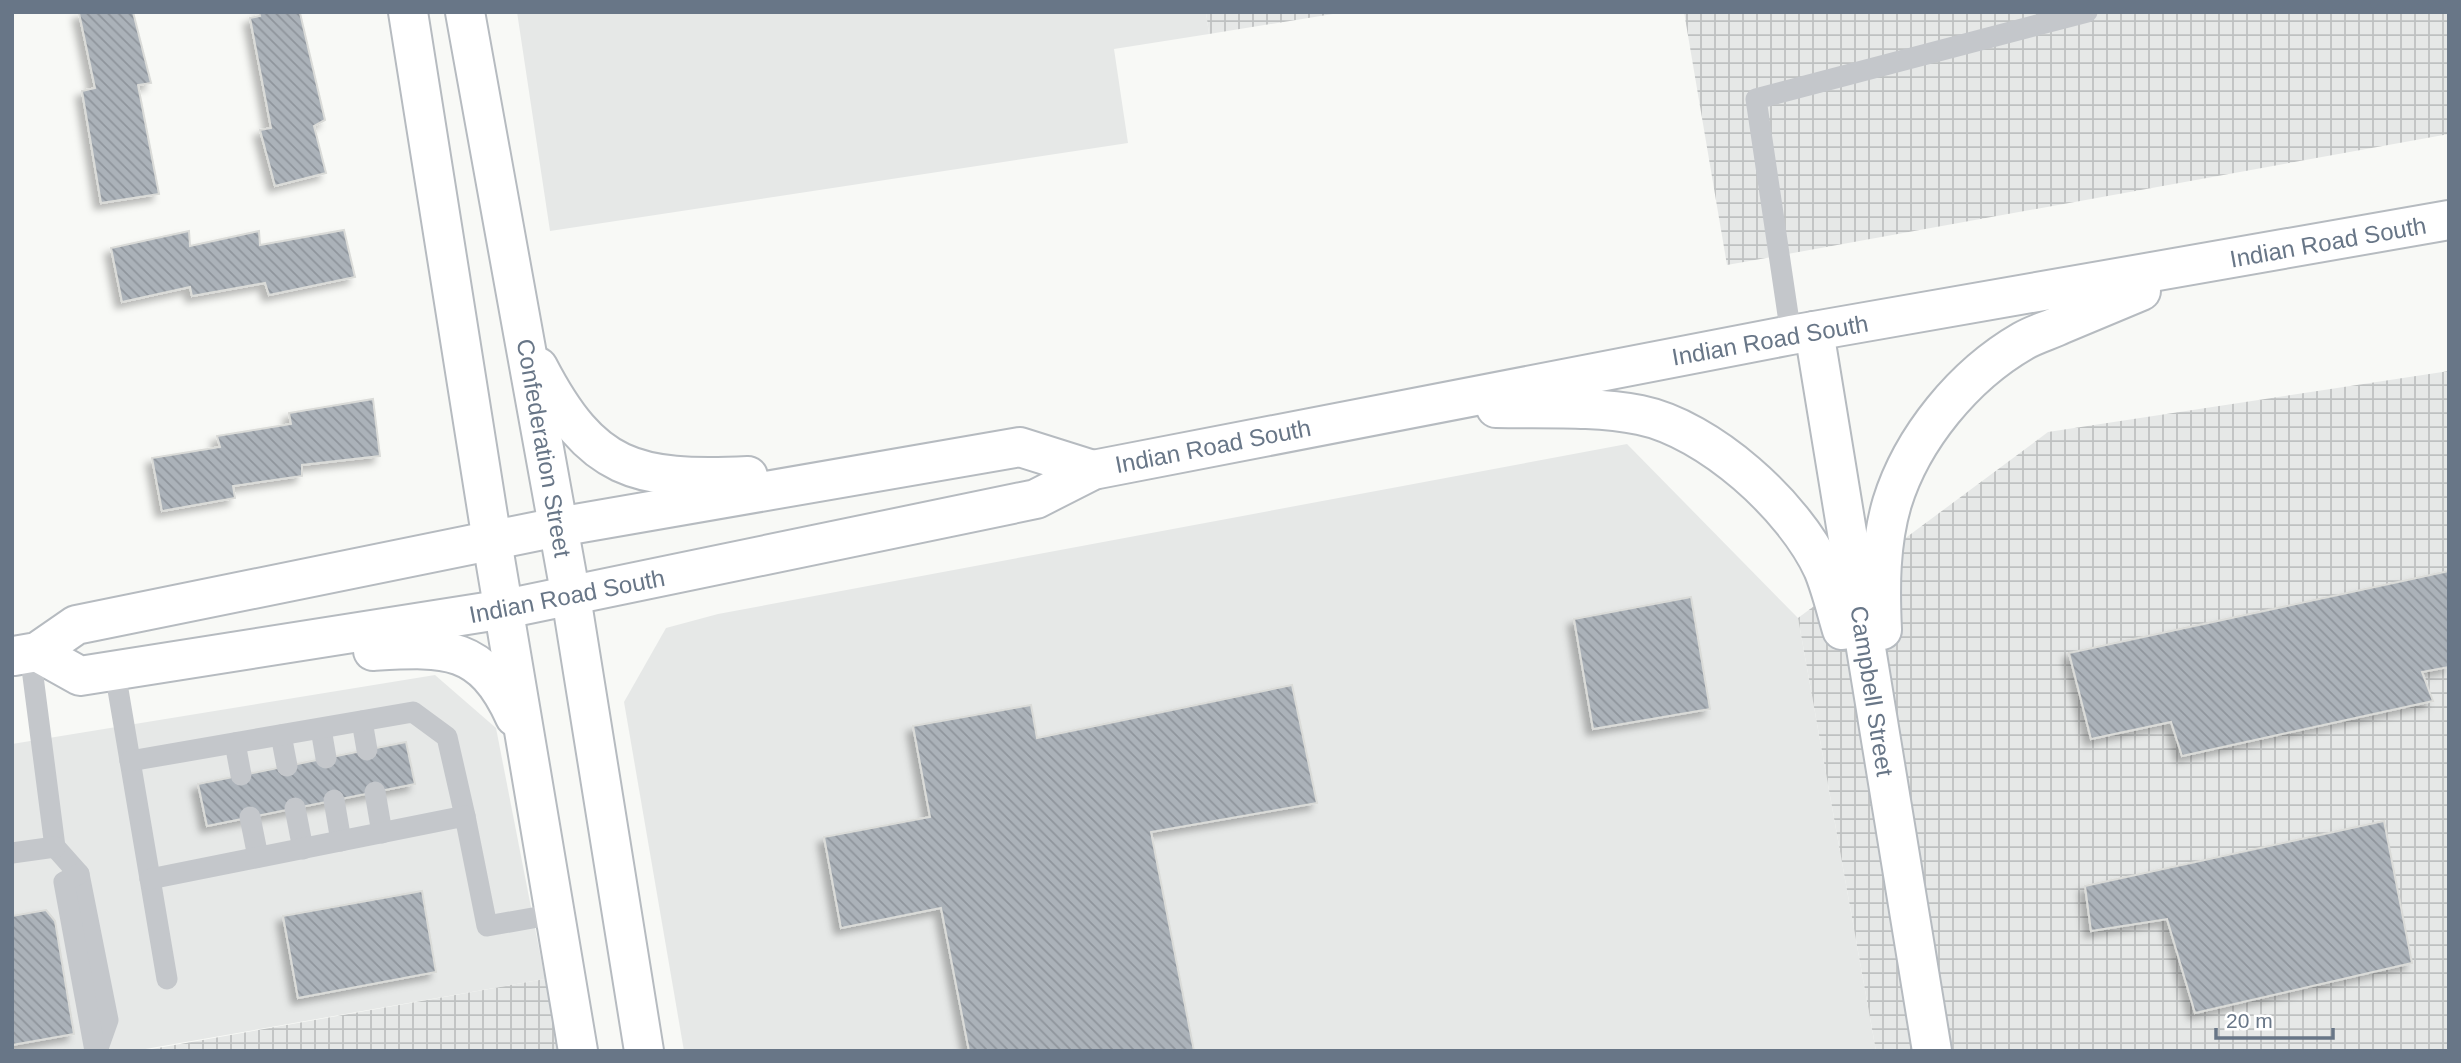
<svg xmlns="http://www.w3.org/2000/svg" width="2461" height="1063" font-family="Helvetica,sans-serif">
<defs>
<pattern id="industrial-grid" width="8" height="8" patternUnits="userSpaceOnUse" patternTransform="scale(1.75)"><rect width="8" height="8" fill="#e6e8e7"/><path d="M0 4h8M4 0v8" fill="none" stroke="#bec1c1"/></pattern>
<pattern id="building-back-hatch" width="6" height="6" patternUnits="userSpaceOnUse" patternTransform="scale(1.75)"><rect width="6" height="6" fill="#abb2b9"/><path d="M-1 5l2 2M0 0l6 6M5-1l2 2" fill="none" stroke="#8f959c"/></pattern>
<filter id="shadow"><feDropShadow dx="-6" dy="6" stdDeviation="3.5" flood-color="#0004"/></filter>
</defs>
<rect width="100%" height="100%" fill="#f8f9f6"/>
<!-- built -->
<g fill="#e6e8e7">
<path d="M517,12H1206L1209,34L1114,49L1128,143L550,231Z"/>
<path d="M1627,444L1798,618L1876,1051H684L624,702L666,628L718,614Z"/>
<path d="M435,675L496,728L545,979L134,1051H12V744Z"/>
</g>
<!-- industrial -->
<g fill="url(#industrial-grid)">
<path d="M1206,12H1345L1209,34Z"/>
<path d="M1684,12H2449V134L1727,265Z"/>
<path d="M2449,371V1051H1876L1798,618L2048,432Z"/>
<path d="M545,979L559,1051H141Z"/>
</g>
<!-- building -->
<g fill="url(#building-back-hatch)" stroke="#dadbd8" stroke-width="2" filter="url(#shadow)">
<path d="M133,12L151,83L138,85L159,194L101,203L82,91L95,88L79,13Z"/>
<path d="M259,12H304L300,13L325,120L314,126L326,173L275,186L260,130L271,128L250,18L260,16Z"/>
<path d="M344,230L355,277L269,295L265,283L192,296L190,287L122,302L111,248L189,231L190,246L259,231L260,245Z"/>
<path d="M373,399L380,456L302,465V476L233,486L235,498L162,511L152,458L220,447L217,436L291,424L289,413Z"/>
<path d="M2449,571V667L2422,672L2433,701L2182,756L2171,722L2091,739L2069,653Z"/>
<path d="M1691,597L1710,709L1593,729L1574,619Z"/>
<path d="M1292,685L1317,803L1151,832L1194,1051H969L941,908L841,928L824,837L930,817L913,726L1031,705L1037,738Z"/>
<path d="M406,742L415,784L207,826L198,784Z"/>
<path d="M2384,821L2412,963L2195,1013L2167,919L2091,931L2085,886Z"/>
<path d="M422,891L436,972L298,998L283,916Z"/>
<path d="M46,910L55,921L74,1034L12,1045V916Z"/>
</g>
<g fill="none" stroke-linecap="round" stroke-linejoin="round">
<!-- secondary casing -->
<g stroke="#b6bbc0" stroke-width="42">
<g id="secondary">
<path d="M408,12L492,541L578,1051"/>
<path d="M465,12L572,603L644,1051"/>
<path d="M1814,331L1932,1051"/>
<path d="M538,367C592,471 635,481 748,476"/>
<path d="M1496,408C1544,409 1593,406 1640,415C1709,429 1794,506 1823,569C1831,588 1836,610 1842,630"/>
<path d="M1882,630C1880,587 1880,544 1892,503C1912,438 1964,375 2023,341C2035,334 2050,330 2062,324C2088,313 2115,302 2141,291"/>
<path d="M373,651C445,647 482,644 515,717"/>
<path d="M37,652L80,676L505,609L1036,499L1093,470L1791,335L2449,220"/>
<path d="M14,656L37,652L76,625L558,527L1020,447L1093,470"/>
</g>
</g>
<!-- lane -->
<g stroke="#c4c7cb" stroke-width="21">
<path d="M1791,335L1756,99L2087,12"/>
<path d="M30,653L55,847L79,874L108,1020L97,1051"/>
<path d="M115,672L167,979"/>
<path d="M362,721L367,750"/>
<path d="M321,729L326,758"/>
<path d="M281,735L287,766"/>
<path d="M235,743L241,775"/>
<path d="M130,761L413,712L447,737L465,816"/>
<path d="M375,792L382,833"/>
<path d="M334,800L341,841"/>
<path d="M295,808L303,849"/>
<path d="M250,817L258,857"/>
<path d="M12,853L55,847"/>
<path d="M79,874L64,882L95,1051"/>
<path d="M150,879L465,816L487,926L555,914"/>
</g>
<!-- secondary -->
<use href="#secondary" stroke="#fff" stroke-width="38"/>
</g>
<g text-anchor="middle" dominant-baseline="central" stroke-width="7" stroke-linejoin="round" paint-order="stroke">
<!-- street labels -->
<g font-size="24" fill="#687687" stroke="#fff">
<text transform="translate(2328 242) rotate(-10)">Indian Road South</text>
<text transform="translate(1770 340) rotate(-10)">Indian Road South</text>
<text transform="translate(1213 446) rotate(-11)">Indian Road South</text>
<text transform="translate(544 448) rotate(80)">Confederation Street</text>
<text transform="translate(567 596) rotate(-11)">Indian Road South</text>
<text transform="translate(1872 691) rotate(81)">Campbell Street</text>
</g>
</g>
<!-- border -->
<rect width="2461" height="1063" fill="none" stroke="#687687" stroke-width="28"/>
<!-- scale -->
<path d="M2216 1028v10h117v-10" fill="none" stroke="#687687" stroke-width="3.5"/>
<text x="2226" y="1028" font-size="21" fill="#687687" stroke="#ffffff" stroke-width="5" paint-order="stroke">20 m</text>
</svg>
